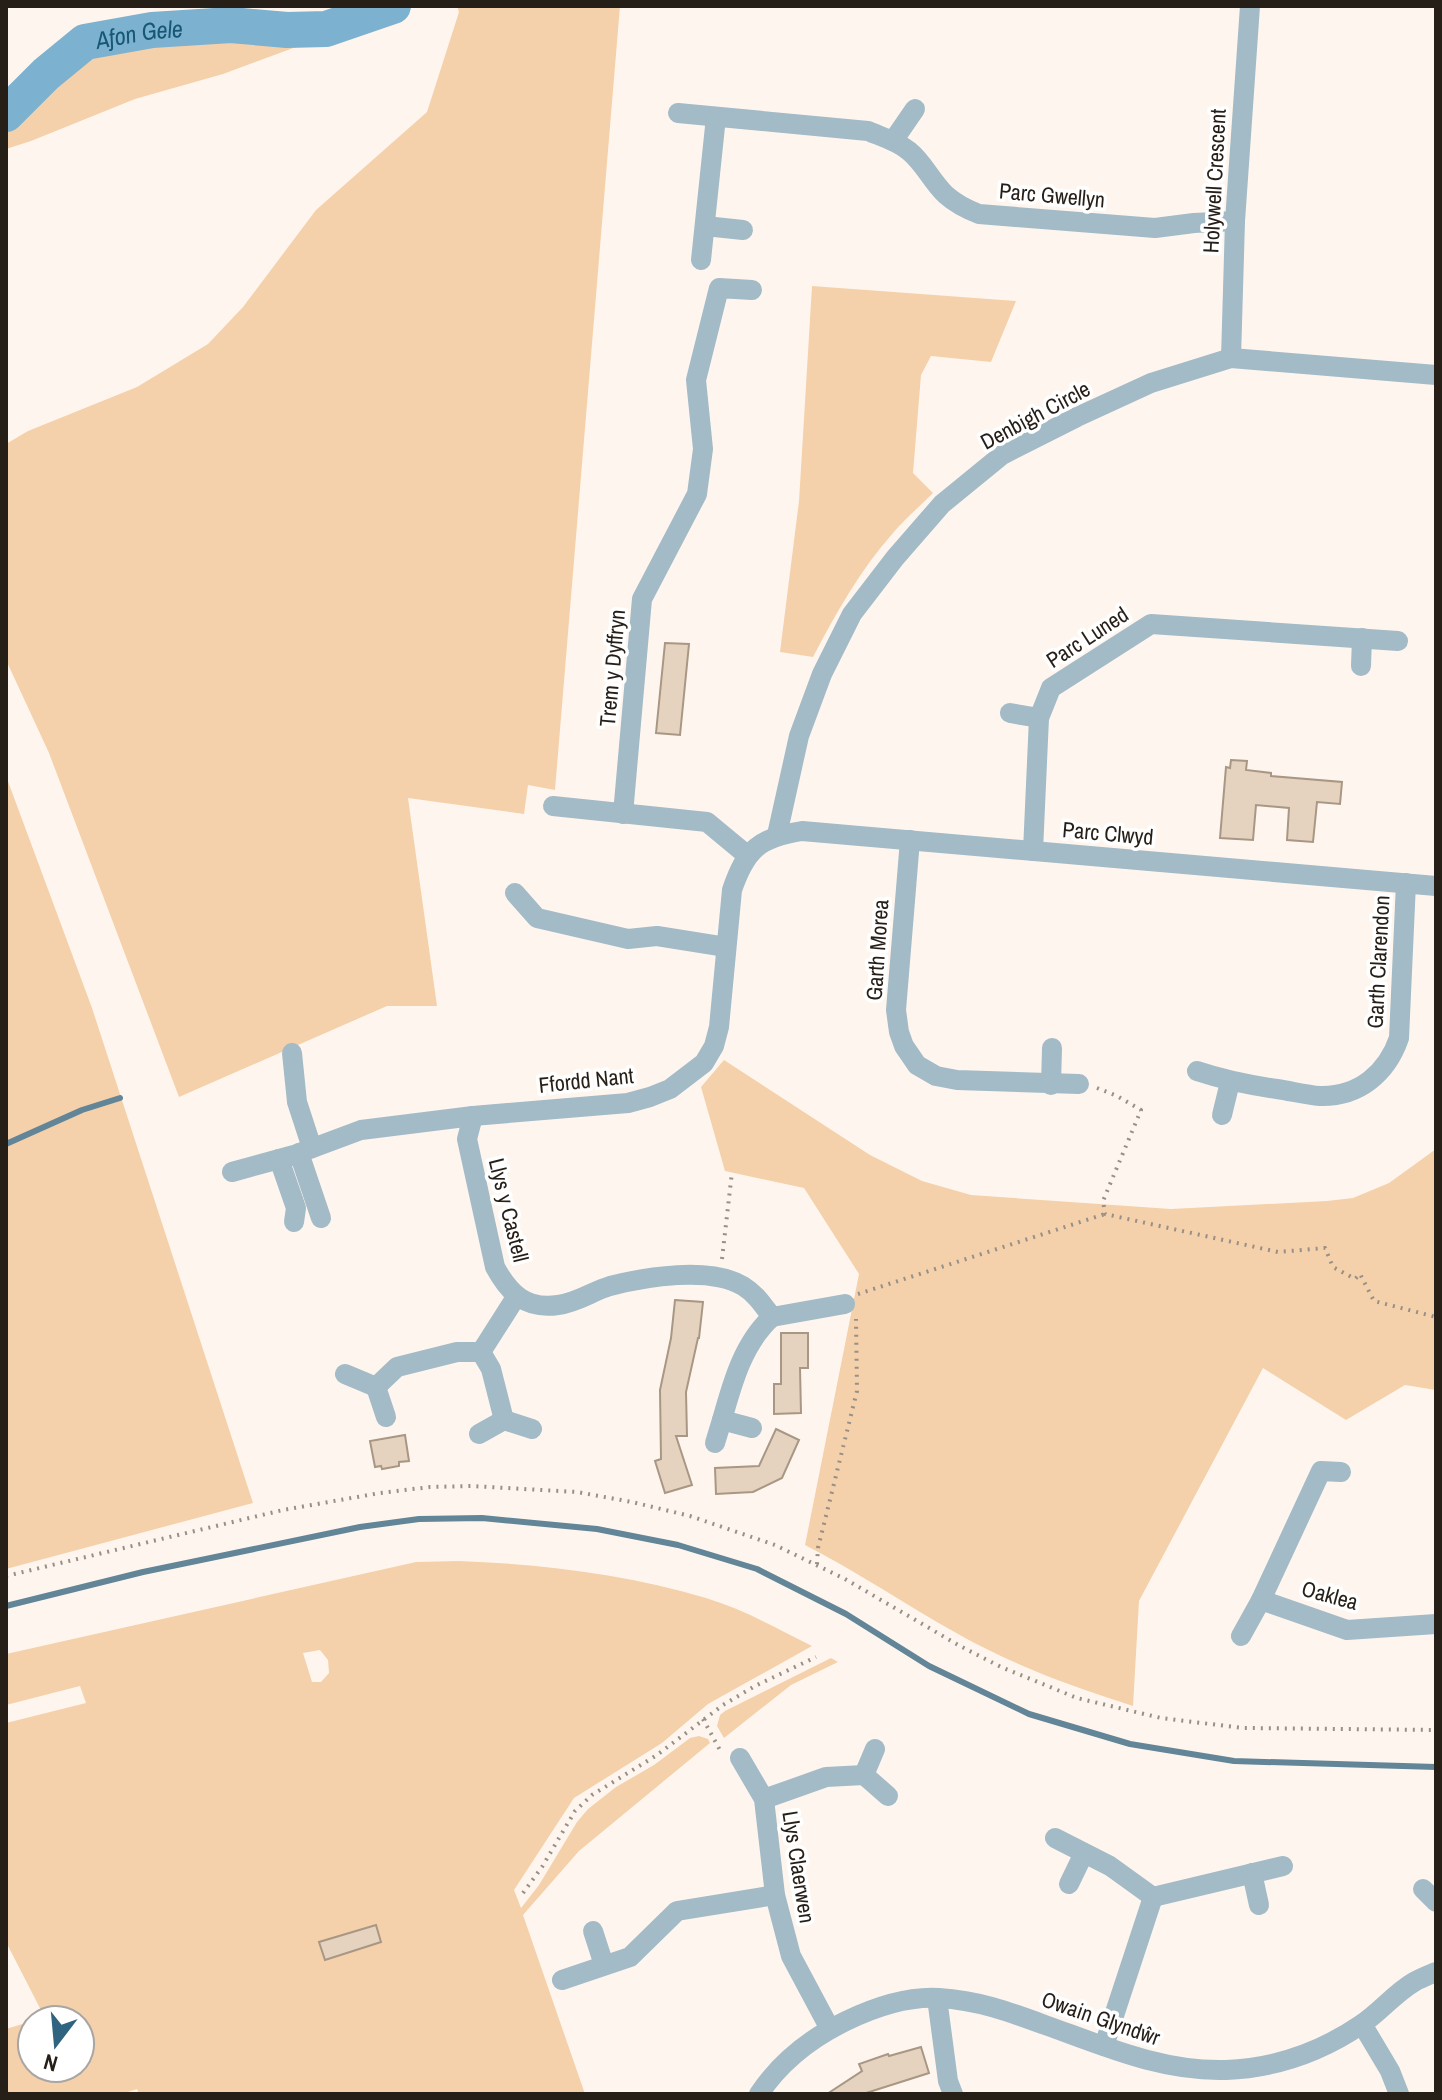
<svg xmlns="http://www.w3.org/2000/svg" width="1442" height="2100" font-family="'Archivo Narrow',sans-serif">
<rect width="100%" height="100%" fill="#fef6ee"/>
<!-- green -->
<g fill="#f4d1aa" fill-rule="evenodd">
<path d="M457,6H620L555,790L528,785L524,814L408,798L437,1006H387L179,1097L49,753L6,660V444L28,431L137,387L208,344L243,307L316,210L427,112L459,12Z"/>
<path d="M251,40H315L223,74L135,99L31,141L6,149V131C29,114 44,86 68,70C110,42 201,44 251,40Z"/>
<path d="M812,286L1016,301L991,362L931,356L921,375L913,473L933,493C920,506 905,519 893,533C860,570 836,613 813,657L780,652L799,501Z"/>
<path d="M6,776L92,1008L253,1503L6,1569Z"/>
<path d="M724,1060L870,1155L922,1181L971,1195L1171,1209L1327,1201L1353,1198L1389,1183L1436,1149V1390L1405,1385L1346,1420L1263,1368L1139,1601L1133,1706C1071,1686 1015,1666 958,1634C906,1605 858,1572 805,1545L859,1274L804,1188L725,1171L701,1087Z"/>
<path d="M459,1561C542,1564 626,1574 706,1598C743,1609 778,1629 812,1646L708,1704L662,1743L574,1798L514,1890L521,1908L539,1885L577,1822L588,1809L616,1787L654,1765L690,1738L699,1736L708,1739L710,1743L579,1851L523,1915L585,2094H139L137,2089L122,2094H6V2029L32,2021V2068H80V2020H35L44,2016L6,1942V1723L86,1703L80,1686L6,1705V1654L416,1562ZM320,1650L328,1660L329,1673L321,1682H312L303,1653Z"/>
<path d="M831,1658L838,1662L791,1685L724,1738L717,1726L720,1715L725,1711Z"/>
</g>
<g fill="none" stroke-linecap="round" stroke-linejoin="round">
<!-- stream -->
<g stroke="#628598" stroke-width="6">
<path d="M6,1144L82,1110L120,1098"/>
<path d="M6,1606L143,1572L360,1527L419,1519L482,1518L597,1529L678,1545L757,1569L846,1614L929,1666L1029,1714L1130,1744L1234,1761L1436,1767"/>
</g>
<!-- river -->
<path stroke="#7cb1cf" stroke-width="36" id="s1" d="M6,114L46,74L85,42L152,30L231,25L287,30L326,29L393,6"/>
</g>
<!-- building -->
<g fill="#e6d3bf" stroke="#a89784" stroke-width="2">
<path d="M665,643L689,644L680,735L656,733Z"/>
<path d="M1231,760L1247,761L1246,770L1271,773V776L1342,782L1340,804L1317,802L1313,842L1287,840L1289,808L1256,805L1253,840L1220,838L1226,767L1230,768Z"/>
<path d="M675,1300L703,1302L699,1338H698L686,1392L687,1436H676L692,1485L665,1493L655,1461L661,1459L660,1390L671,1338Z"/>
<path d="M781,1333H808V1368H800L801,1413L774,1414V1384H781Z"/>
<path d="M776,1429L799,1440L782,1478L753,1492L716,1494L715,1468L759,1466Z"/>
<path d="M405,1435L409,1461L399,1462V1466L382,1469L381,1466L375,1467L370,1441Z"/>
<path d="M376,1925L381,1942L325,1960L319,1942Z"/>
<path d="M921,2047L929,2073L863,2094H827L862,2071L859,2064L888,2054L889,2056Z"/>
</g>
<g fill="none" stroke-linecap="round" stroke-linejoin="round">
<!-- path -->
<g stroke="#979088" stroke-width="4" stroke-dasharray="2 6" stroke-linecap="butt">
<path d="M1097,1088L1117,1096L1141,1110L1103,1201L1105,1214L1278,1252L1325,1248L1333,1267L1355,1279L1360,1274L1374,1301L1436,1317"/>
<path d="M722,1259L732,1172"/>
<path d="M858,1294L1105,1214"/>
<path d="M817,1564L818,1548L857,1391L856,1319"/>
<path d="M6,1576L283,1510L380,1493L430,1487L471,1486L577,1492L632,1502L690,1516L775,1545L845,1579L960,1646L1001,1667L1077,1698L1161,1718L1243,1728L1436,1730"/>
<path d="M703,1719L721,1752"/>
<path d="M523,1893L542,1867L575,1811L592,1795L657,1755L723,1705L755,1686L816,1657"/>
</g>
<!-- minor -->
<g stroke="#a3bac7" stroke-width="20">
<path d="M678,113L868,131C882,137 897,141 909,151C924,163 932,182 946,195C956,204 966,209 979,214L1155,228L1194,223L1235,221"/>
<path d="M893,141L915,109"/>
<path d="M705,226L743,230"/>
<path d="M701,260L716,117"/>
<path d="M1231,358L1235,221L1250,6"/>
<path d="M1361,666L1362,638"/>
<path d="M1010,713L1039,718"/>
<path d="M553,806L707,822L748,856"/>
<path d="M623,814L642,599L697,494L703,449L696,380L719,288L752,290"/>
<path d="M777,835L799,736L822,674L852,614L895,558L942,504L1002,455L1077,417L1151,383L1231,358L1436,375"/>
<path d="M910,840L896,1010L899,1032L904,1046L917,1065L936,1076L957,1080L1079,1084"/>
<path d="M1033,851L1039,718L1051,688L1151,624L1398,641"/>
<path d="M515,893L537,918L628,939L657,936L726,947"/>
<path d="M292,1053L297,1102L312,1148"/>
<path d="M1197,1071C1224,1080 1249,1085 1277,1089C1291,1091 1306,1095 1320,1096C1359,1097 1387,1073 1399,1038L1406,883"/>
<path d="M1051,1085L1052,1048"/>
<path d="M1222,1115L1230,1082"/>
<path d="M473,1116L467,1139L495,1267C509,1293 526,1310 558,1305C576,1303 593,1291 610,1286C646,1277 709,1266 743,1286C756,1294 763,1305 772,1317L845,1304"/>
<path d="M299,1153L321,1218"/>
<path d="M279,1159L296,1208L294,1222"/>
<path d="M232,1172L294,1155L361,1130L473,1116L628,1103L650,1097L670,1089L704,1063L714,1046L719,1027L732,890C746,849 759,838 802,831L1436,886"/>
<path d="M481,1352L491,1369L504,1420L532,1429"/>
<path d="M345,1374L376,1387L397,1367L457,1352H481L516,1297"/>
<path d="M376,1387L386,1417"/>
<path d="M752,1428L722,1420C732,1384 743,1343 772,1317"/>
<path d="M479,1434L504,1420"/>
<path d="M715,1443L722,1420"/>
<path d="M1341,1472L1321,1471L1261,1600L1347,1630L1436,1624"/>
<path d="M1241,1636L1261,1600"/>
<path d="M875,1749L864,1775L888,1796"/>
<path d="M740,1758L764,1799L775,1895L791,1956L830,2029"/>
<path d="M764,1799L826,1777L864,1775"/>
<path d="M1055,1838L1110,1866L1153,1897L1283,1866"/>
<path d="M1252,1873L1259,1905"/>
<path d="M1069,1884L1084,1853"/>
<path d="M1423,1889L1436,1902"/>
<path d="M593,1931L604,1965"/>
<path d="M562,1980L630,1957L677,1911L775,1895"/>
<path d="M937,1998L948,2081L953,2094"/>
<path d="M1362,2024L1390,2071L1399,2094"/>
<path d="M1104,2046L1153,1897"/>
<path d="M759,2094C781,2061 811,2038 846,2021C875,2007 907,1996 939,1998C977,2000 1010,2012 1045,2025C1104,2046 1162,2072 1226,2070C1275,2068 1321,2052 1362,2024C1380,2012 1395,1993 1414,1982C1421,1978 1429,1975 1436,1972"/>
</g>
</g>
<g text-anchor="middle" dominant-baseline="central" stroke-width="7" stroke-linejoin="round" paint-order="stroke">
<!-- street labels -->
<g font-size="22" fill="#261f18" stroke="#fff">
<text transform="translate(1214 181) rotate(-87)">Holywell Crescent</text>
<text transform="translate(1052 195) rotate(5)">Parc Gwellyn</text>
<text transform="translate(1035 415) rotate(-28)">Denbigh Circle</text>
<text transform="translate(1087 637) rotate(-33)">Parc Luned</text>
<text transform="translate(612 668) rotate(-85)">Trem y Dyffryn</text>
<text transform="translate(1108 833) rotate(5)">Parc Clwyd</text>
<text transform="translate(877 950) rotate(-86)">Garth Morea</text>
<text transform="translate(1378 962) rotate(-87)">Garth Clarendon</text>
<text transform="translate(586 1080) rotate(-6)">Ffordd Nant</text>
<text transform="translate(509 1210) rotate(76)">Llys y Castell</text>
<text transform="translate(1330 1595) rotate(15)">Oaklea</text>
<text transform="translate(799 1867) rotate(81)">Llys Claerwen</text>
<text transform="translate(1101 2018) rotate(19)">Owain Glyndŵr</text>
</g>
<!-- water labels -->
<g font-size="24" font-style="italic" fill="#155775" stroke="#fff">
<text stroke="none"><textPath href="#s1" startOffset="162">Afon Gele</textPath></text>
</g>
</g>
<!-- border -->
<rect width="1442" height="2100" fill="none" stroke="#261f18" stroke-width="16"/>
<!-- north arrow -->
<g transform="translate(56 2044) rotate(196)"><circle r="38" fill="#ffffff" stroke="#a8a5a3" stroke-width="2"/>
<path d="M0-6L14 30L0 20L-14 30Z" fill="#2e647f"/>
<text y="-12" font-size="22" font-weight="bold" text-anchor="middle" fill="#261f18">N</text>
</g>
</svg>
